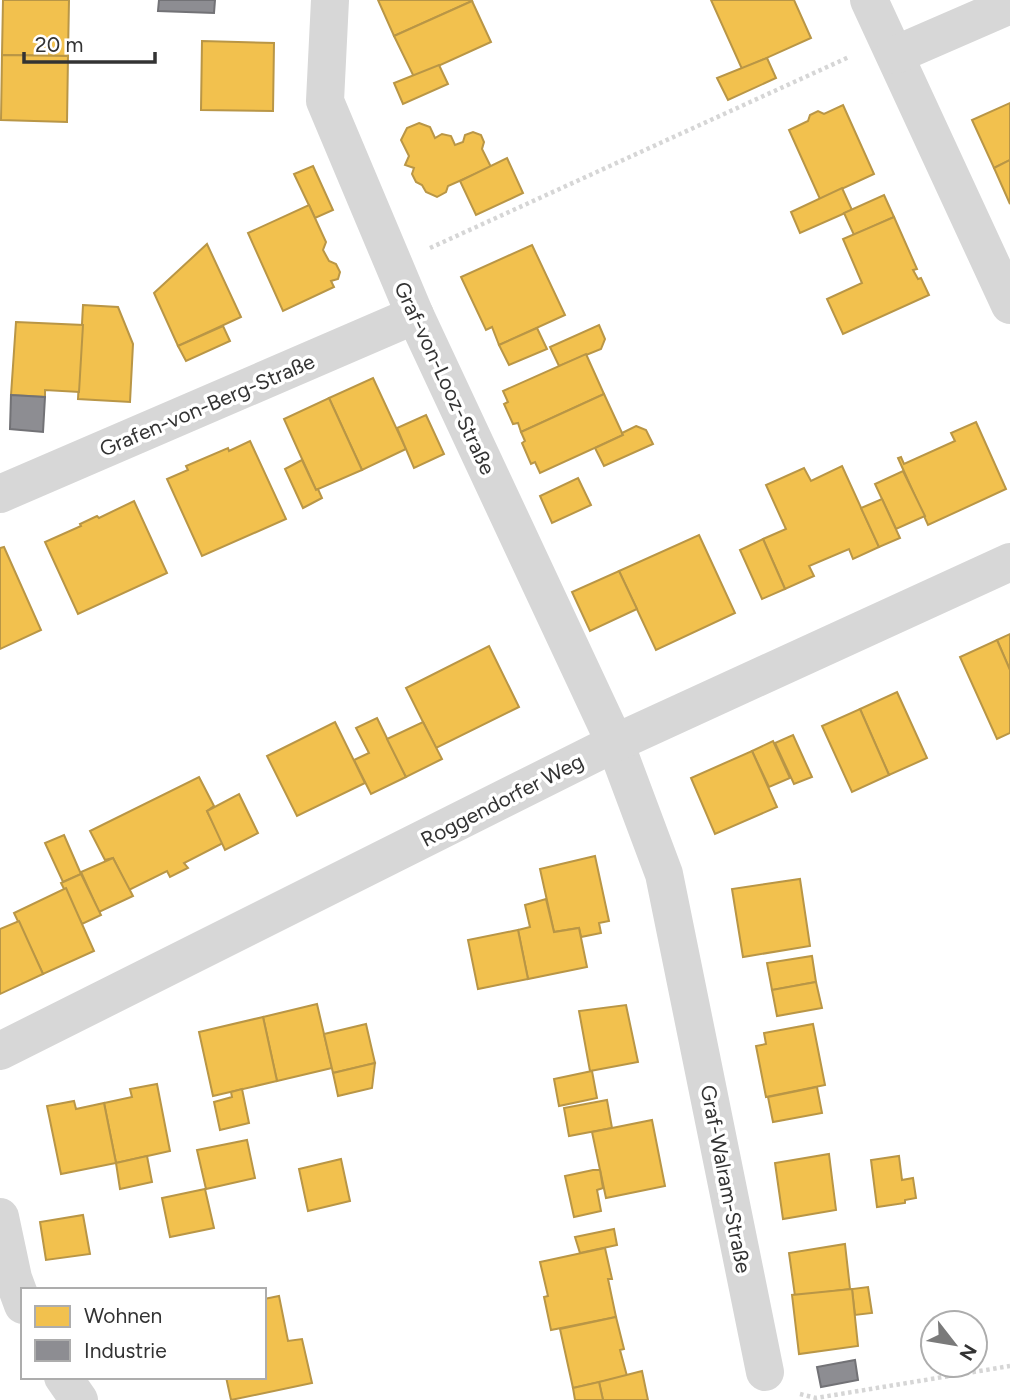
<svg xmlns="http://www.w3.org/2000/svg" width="1010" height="1400" font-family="Figtree,sans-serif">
<rect width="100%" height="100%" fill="#fff"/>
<!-- homes -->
<g fill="#f2c14e" stroke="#b99646" stroke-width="2">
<path d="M3,0H69L68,56L2,55Z"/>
<path d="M378,0H471L472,1L394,36Z"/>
<path d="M711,0H794L811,38L742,69Z"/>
<path d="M472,1L491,42L414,77L394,36Z"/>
<path d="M202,41L274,43L273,111L201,110Z"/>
<path d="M2,55L68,56L67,122L1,120Z"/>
<path d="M767,58L776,78L728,100L717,78Z"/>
<path d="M439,65L448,84L403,104L394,83Z"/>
<path d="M1010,103V160L994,168L972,120Z"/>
<path d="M843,105L874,174L820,199L789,130L808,121L810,115L818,111L824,114Z"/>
<path d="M419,123L430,127L435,138L442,134L451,136L455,145L463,142L465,135L473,132L481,135L484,142L482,149L491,167L448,186L446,192L437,197L426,192L422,185L416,182L412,174L414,168L405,165L409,156L401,140L407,128Z"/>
<path d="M507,158L523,193L476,215L460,181Z"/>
<path d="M1010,160V204L994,168Z"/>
<path d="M313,166L333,210L315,218L294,174Z"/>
<path d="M842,188L852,210L800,233L791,212Z"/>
<path d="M884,195L894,217L854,235L844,213Z"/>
<path d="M309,205L326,242L323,250L329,261L336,264L340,272L338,279L331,281L334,287L283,311L248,233Z"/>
<path d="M894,217L917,269L913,270L918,279L921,278L929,295L843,334L827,299L862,283L843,239Z"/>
<path d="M207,244L241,317L178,346L154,293Z"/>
<path d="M532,245L565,315L499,345L492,327L486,330L461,277Z"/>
<path d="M83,305L118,307L133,344L130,402L78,399Z"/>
<path d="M16,322L83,325L79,392L45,390V397L11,395Z"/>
<path d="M599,325L605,339L601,349L559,366L550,347Z"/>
<path d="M223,326L230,341L186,361L178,346Z"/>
<path d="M537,328L547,349L509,365L499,345Z"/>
<path d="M586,354L604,394L521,432L518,423L513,424L504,404L508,402L503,391Z"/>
<path d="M373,378L406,449L362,470L329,398Z"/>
<path d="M604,394L623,435L540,473L535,462L531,464L522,443L525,441L521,432Z"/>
<path d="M329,398L362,470L316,490L284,419Z"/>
<path d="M426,415L444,454L414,468L397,428Z"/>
<path d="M976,422L1006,489L928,525L898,458L901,457L904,464L955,441L951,433Z"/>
<path d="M636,426L646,430L653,444L604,466L595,448L623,435L622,433Z"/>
<path d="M250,441L286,519L202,556L167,479L188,470L186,466L228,448L229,451Z"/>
<path d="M302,460L316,490L318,489L322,498L303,508L285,469Z"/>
<path d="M842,466L879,547L853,559L849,549L809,566L814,576L785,589L763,539L786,529L766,485L804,468L811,481Z"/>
<path d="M903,471L925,516L896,529L875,484Z"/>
<path d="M578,478L591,505L552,523L540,496Z"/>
<path d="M882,499L900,538L879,547L861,508Z"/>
<path d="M134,501L167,573L78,614L45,542L81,526L80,524L97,516L99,518Z"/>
<path d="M699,535L735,613L656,650L619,571Z"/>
<path d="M763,539L785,589L762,599L740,550Z"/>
<path d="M4,547L41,630L0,649V548Z"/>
<path d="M619,571L637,609L590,631L572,592Z"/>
<path d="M1010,634V670L997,640Z"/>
<path d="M997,640L1010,670V733L997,739L960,657Z"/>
<path d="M489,646L519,707L436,748L406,688Z"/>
<path d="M897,692L927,758L889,775L860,709Z"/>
<path d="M860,709L889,775L852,792L822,726Z"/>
<path d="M377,718L406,777L371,794L354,760L369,753L356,728Z"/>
<path d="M335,722L365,783L297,816L267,756Z"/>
<path d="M423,722L442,759L406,777L387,739Z"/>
<path d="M793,735L812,777L794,784L775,743Z"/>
<path d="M773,741L790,778L769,787L752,751Z"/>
<path d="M752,751L777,807L715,834L691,778Z"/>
<path d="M199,777L214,806L207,811L223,843L184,863L188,868L170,877L167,871L129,890L113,858L105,860L90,831Z"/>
<path d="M239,794L258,833L225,850L207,811Z"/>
<path d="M64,835L81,874L63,882L45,843Z"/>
<path d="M595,856L609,921L599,923L601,933L581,937L579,928L554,932L540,869Z"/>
<path d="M113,858L133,896L99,912L81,872Z"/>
<path d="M81,874L101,915L82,924L61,883Z"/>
<path d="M800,879L810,946L743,957L732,889Z"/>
<path d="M66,888L94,951L43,974L14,913Z"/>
<path d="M546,899L554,932L579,928L587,967L528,979L518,930L530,927L525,905Z"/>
<path d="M19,921L43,974L0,994V929Z"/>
<path d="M518,930L528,979L478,989L468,940Z"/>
<path d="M812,956L816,982L772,990L767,963Z"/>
<path d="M816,982L822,1008L777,1016L772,990Z"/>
<path d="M317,1004L332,1068L277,1081L263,1017Z"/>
<path d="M626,1005L638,1062L590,1071L579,1011Z"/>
<path d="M263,1017L277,1081L213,1096L199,1032Z"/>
<path d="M366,1024L375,1063L333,1073L324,1034Z"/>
<path d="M813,1024L825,1085L766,1097L756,1046L766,1044L764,1033Z"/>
<path d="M375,1063L372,1088L338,1096L333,1073Z"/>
<path d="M592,1071L597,1098L559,1106L554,1079Z"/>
<path d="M157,1084L170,1151L116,1163L104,1103L132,1097L130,1089Z"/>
<path d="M817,1087L822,1113L773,1122L768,1097Z"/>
<path d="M242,1089L249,1123L220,1130L214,1102L232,1097L231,1092Z"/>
<path d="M607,1100L612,1128L569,1136L564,1108Z"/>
<path d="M74,1101L76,1109L104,1103L116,1163L61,1174L47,1106Z"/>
<path d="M652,1120L665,1186L606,1198L592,1132Z"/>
<path d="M247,1140L255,1178L206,1189L197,1150Z"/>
<path d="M829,1154L836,1210L783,1219L775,1163Z"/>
<path d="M147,1156L152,1182L120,1189L116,1163Z"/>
<path d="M899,1156L902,1180L913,1178L916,1198L905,1200V1203L877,1207L871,1160Z"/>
<path d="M341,1159L350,1201L308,1211L299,1169Z"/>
<path d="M593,1170H600L603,1188L597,1190L601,1211L574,1217L565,1176Z"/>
<path d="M205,1189L214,1228L170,1237L162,1198Z"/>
<path d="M83,1215L90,1254L46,1260L40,1222Z"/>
<path d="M614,1229L617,1245L580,1253L575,1237Z"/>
<path d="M845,1244L850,1289L795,1296L789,1253Z"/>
<path d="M605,1248L612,1279H608L616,1317L551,1330L544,1297L548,1296L540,1262Z"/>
<path d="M868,1287L872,1313L855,1315L852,1289Z"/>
<path d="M852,1289L858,1346L799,1354L792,1295Z"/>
<path d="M279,1296L288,1341L302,1339L312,1383L231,1400L226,1377H264V1299Z"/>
<path d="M616,1317L624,1349L620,1350L627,1376L573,1388L560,1329Z"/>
<path d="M642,1371L648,1400H603L599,1382Z"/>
<path d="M599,1382L603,1400H575L573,1388Z"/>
</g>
<!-- industry -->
<g fill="#8d8d92" stroke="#727276" stroke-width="2">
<path d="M159,0H215L214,13L158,11Z"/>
<path d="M11,395L45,397L43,432L10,429Z"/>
<path d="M855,1360L858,1380L821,1387L817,1367Z"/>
</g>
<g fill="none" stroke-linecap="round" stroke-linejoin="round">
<!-- path -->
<g stroke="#d6d6d6" stroke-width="4.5" stroke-dasharray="3.5 3.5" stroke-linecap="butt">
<path d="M430,248L849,57"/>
<path d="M800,1394L816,1398L1010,1366"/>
</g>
<!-- minor -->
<g stroke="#d7d7d7" stroke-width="38">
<path d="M330,0L325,101L415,315L615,743L664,874L765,1372"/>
<path d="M869,0L1010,305"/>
<path d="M895,55L1010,5"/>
<path d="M0,494L415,315"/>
<path d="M0,1051L615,743L1010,562"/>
<path d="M0,1217L13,1278L23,1305"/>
<path d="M63,1377L79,1400"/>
</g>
</g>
<g text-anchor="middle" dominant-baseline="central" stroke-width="7" stroke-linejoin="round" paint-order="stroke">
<!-- street labels -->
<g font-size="21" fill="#333" stroke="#fff">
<text transform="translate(445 378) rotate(65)">Graf-von-Looz-Straße</text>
<text transform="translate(207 405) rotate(-23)">Grafen-von-Berg-Straße</text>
<text transform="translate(502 800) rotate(-27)">Roggendorfer Weg</text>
<text transform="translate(726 1179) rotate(79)">Graf-Walram-Straße</text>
</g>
</g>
<!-- legend -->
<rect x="21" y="1288" width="245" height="91" fill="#ffffff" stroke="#adadad" stroke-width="2"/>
<rect x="35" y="1306" width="35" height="21" fill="#f2c14e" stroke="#adadad" stroke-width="2"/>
<text x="84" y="1323" font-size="21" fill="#333333">Wohnen</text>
<rect x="35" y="1340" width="35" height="21" fill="#8d8d92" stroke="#adadad" stroke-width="2"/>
<text x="84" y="1358" font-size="21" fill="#333333">Industrie</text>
<!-- north arrow -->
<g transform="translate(954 1344) rotate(121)"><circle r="33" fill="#ffffff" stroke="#adadad" stroke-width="2"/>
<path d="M0-5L12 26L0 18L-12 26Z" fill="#7a7a7a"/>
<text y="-10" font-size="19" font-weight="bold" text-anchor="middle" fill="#333333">N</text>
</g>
<!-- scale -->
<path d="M24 52v10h131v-10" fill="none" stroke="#333333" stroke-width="3.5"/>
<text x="35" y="52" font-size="21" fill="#333333" stroke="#ffffff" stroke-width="5" paint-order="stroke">20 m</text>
</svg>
